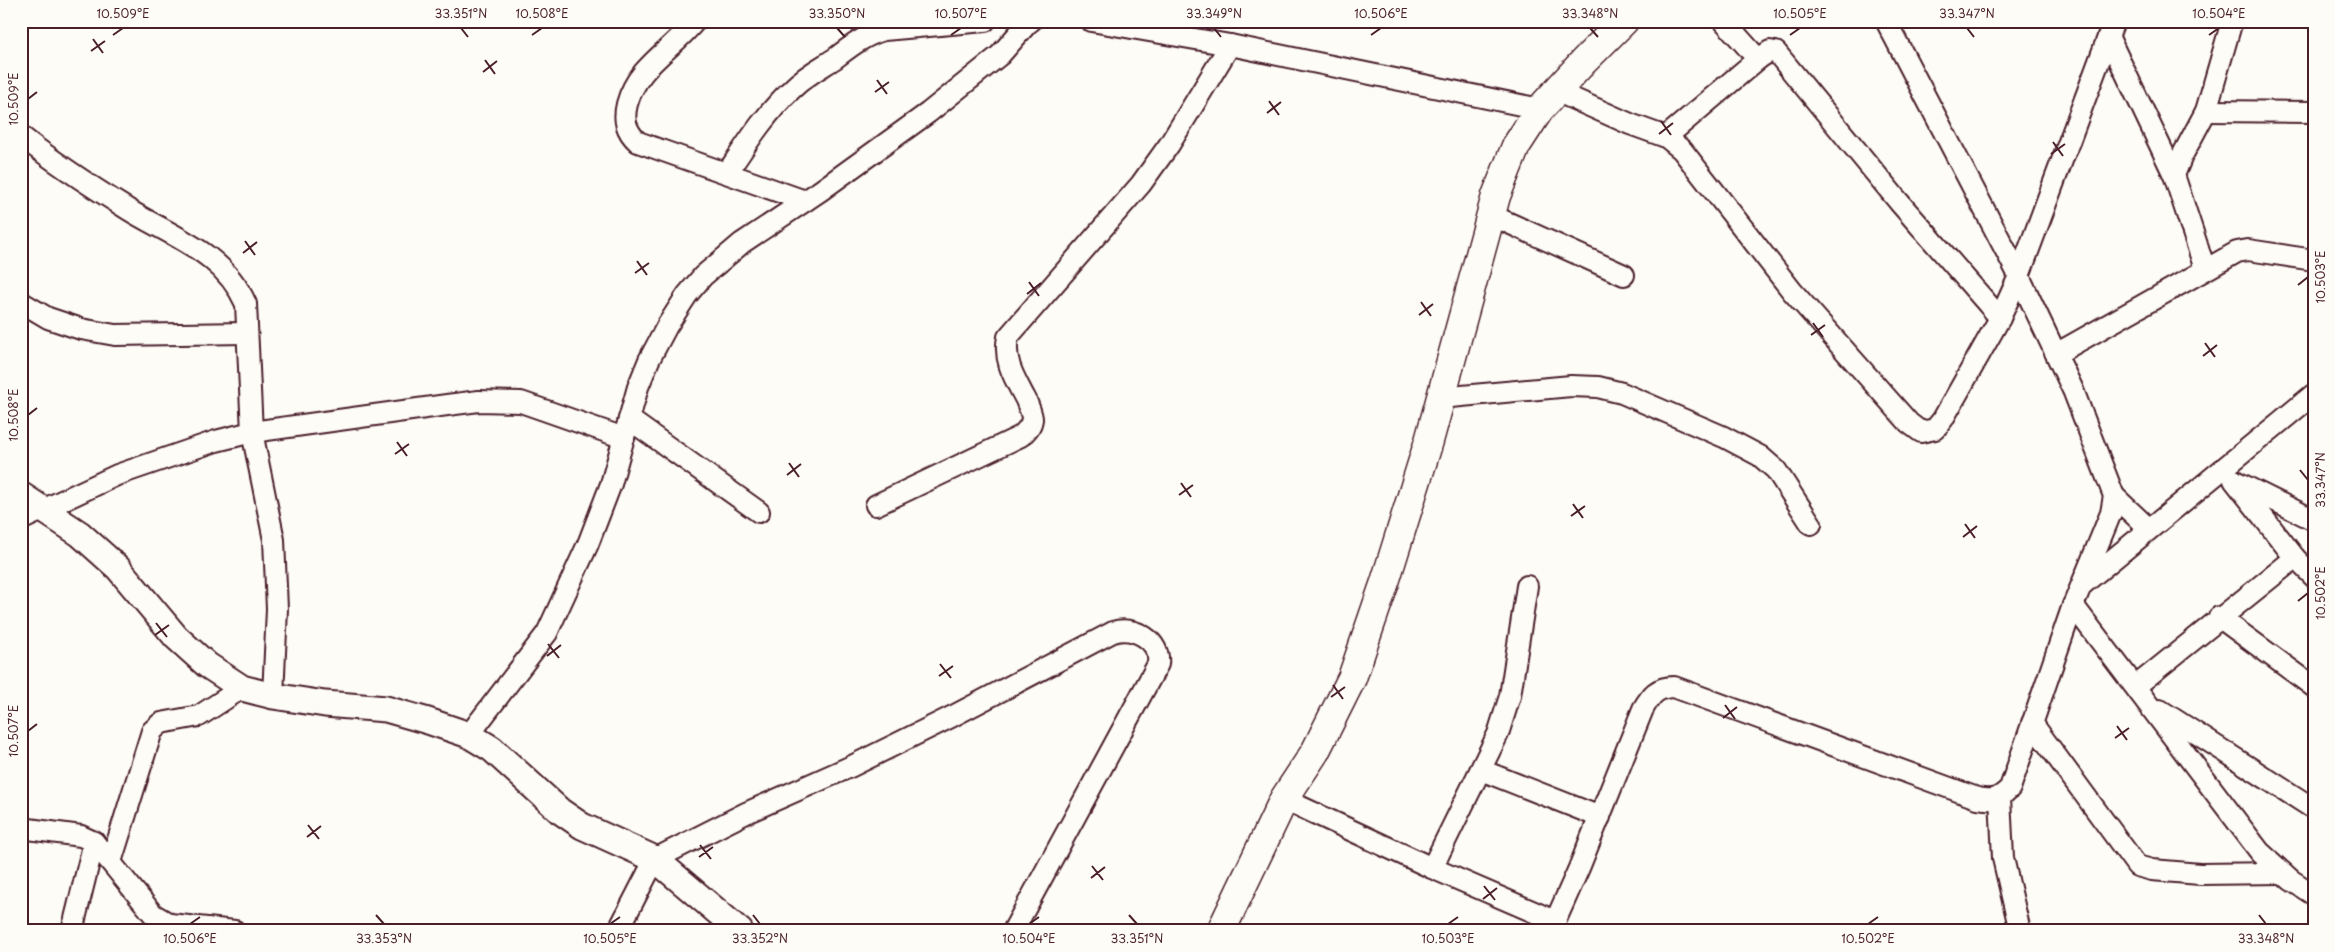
<svg xmlns="http://www.w3.org/2000/svg" width="2335" height="952" font-family="'Playpen Sans',sans-serif">
<rect width="100%" height="100%" fill="#fdfcf7"/>
<filter id="ink" filterUnits="userSpaceOnUse"><feTurbulence type="fractalNoise" baseFrequency=".02" numOctaves="2"/><feDisplacementMap in="SourceGraphic" scale="10" xChannelSelector="R" yChannelSelector="G"/><feConvolveMatrix kernelMatrix="1 2 1 2 8 2 1 2 1" color-interpolation-filters="sRGB"/></filter>
<g filter="url(#ink)">
<g fill="none" stroke-linecap="round" stroke-linejoin="round">
<!-- minor casing -->
<g stroke="#4a1f2b" stroke-width="24">
<g id="minor">
<path d="M695,21C672,50 637,66 627,104C623,120 626,131 638,142L805,201"/>
<path d="M1091,21L1230,45L1540,109"/>
<path d="M1724,21L1758,59L1770,51L1776,52L1899,202L2000,318"/>
<path d="M2108,36L2174,175"/>
<path d="M1556,91L1630,124L1666,137L1682,150L1792,291L1909,423L1921,432L1935,429L1943,419L2000,318L2019,276L2114,21"/>
<path d="M2206,111L2314,112"/>
<path d="M21,136C56,164 92,187 129,210C173,237 224,253 246,304L252,432L274,540L277,609L273,696"/>
<path d="M1666,137L1758,59"/>
<path d="M727,173C747,143 766,113 793,88C805,76 820,68 834,59C850,47 865,35 884,30L985,21"/>
<path d="M1491,215L1624,275"/>
<path d="M2205,269L2174,175L2182,156L2206,111L2232,21"/>
<path d="M21,302L48,318L81,329L115,335L246,333"/>
<path d="M2056,354L2237,252L2248,250L2314,260"/>
<path d="M1440,398L1571,386L1598,387L1622,393L1724,437L1760,456L1776,470L1811,524"/>
<path d="M629,419L759,512"/>
<path d="M2234,480L2295,558L2314,577"/>
<path d="M2239,483L2314,520"/>
<path d="M2114,496L2149,529"/>
<path d="M876,505L1021,436C1026,431 1031,427 1032,419C1032,413 1028,406 1026,400C1015,379 1003,361 1008,337L1141,184L1169,145L1230,45"/>
<path d="M21,520L117,475L216,441L252,432L447,405L479,401L521,402L624,438"/>
<path d="M2083,584L2314,394"/>
<path d="M2073,605L2260,852L2291,880L2314,895"/>
<path d="M2219,617L2314,687"/>
<path d="M2136,686L2295,558"/>
<path d="M2160,710L2314,809"/>
<path d="M2032,723L2137,866L2152,870L2200,874L2283,873"/>
<path d="M469,735L547,633L588,544L611,484L638,387L649,360L667,326L687,295L703,276L742,243L820,191L928,113L1000,55L1027,24L1031,21"/>
<path d="M1481,770L1600,817"/>
<path d="M2000,797L2003,858L2020,931"/>
<path d="M1284,799L1432,868L1555,921"/>
<path d="M21,828L81,836L94,842L153,914L170,924L235,931"/>
<path d="M111,862L152,731L161,723L199,716L242,688"/>
<path d="M1432,868L1498,734L1510,696L1527,586"/>
<path d="M72,931L94,842"/>
<path d="M618,931L655,859L746,813L852,766L953,716L1113,632C1134,625 1161,641 1158,664L1013,931"/>
<path d="M1551,931L1579,868L1643,709C1651,695 1657,687 1674,687L1977,798C1993,801 1999,799 2010,788L2072,608L2111,513L2114,496L2073,390L2019,276L1886,21"/>
</g>
</g>
<!-- tertiary casing -->
<g stroke="#4a1f2b" stroke-width="29">
<path id="tertiary" d="M21,495L80,534L118,568L176,637L207,665L242,688L273,696L325,704L386,709L428,721L469,735L492,749L560,811L582,826L655,859L740,931"/>
</g>
<!-- secondary casing -->
<g stroke="#4a1f2b" stroke-width="31">
<path id="secondary" d="M1221,931L1284,799L1315,752L1352,678L1385,582L1429,441L1496,196L1516,146L1540,109L1584,61L1624,21"/>
</g>
<!-- minor -->
<use href="#minor" stroke="#fdfcf7" stroke-width="20"/>
<!-- tertiary -->
<use href="#tertiary" stroke="#fdfcf7" stroke-width="25"/>
<!-- secondary -->
<use href="#secondary" stroke="#fdfcf7" stroke-width="28"/>
</g>
</g>
<!-- ticks -->
<path fill="none" stroke="#4a1f2b" stroke-width="2" d="M461,28L468,37M837,28L845,37M1214,28L1221,37M1590,28L1598,37M1967,28L1974,37M113,35L123,28M532,35L542,28M951,35L961,28M1371,35L1381,28M1790,35L1800,28M2209,35L2219,28M93,39L103,53M91,51L105,41M485,60L495,74M483,72L497,61M877,80L887,94M875,92L889,82M28,99L37,92M1269,101L1279,115M1267,113L1281,102M1661,121L1671,135M1659,134L1673,123M2053,142L2063,156M2051,154L2065,144M245,241L255,255M243,253L257,242M637,261L647,275M635,273L649,263M1029,282L1039,296M2298,285L2308,277M1027,294L1041,283M1421,302L1431,316M1419,315L1433,304M1813,323L1823,337M1811,335L1825,325M2205,343L2215,357M2203,356L2217,345M28,415L37,408M397,442L407,456M395,454L409,444M789,463L799,477M2300,470L2308,480M787,475L801,464M1181,483L1191,497M1179,495L1193,485M1573,504L1583,518M1571,516L1585,506M1965,524L1975,538M1963,537L1977,526M2298,601L2308,593M156,623L167,637M155,635L169,625M548,644L559,658M547,656L561,645M940,664L951,678M939,676L953,666M1333,685L1343,699M1331,697L1345,687M1725,705L1735,719M1723,718L1737,707M2117,726L2127,740M28,731L37,724M2115,738L2129,728M308,825L319,839M307,837L321,826M700,845L711,859M699,857L713,847M1092,866L1103,880M1091,878L1105,867M1484,886L1495,900M1483,899L1497,888M376,915L384,924M753,915L760,924M1129,915L1137,924M2259,915L2266,924M190,924L200,917M610,924L620,917M1029,924L1039,917M1448,924L1458,917M1868,924L1878,917"/>
<!-- margin -->
<rect width="2335" height="952" fill="none" stroke="#fdfcf7" stroke-width="55"/>
<rect x="28" y="28" width="2280" height="896" fill="none" stroke="#4a1f2b" stroke-width="2"/>
<g font-size="12" text-anchor="middle" fill="#4a1f2b">
<text x="123" y="18">10.509°E</text>
<text x="461" y="18">33.351°N</text>
<text x="542" y="18">10.508°E</text>
<text x="837" y="18">33.350°N</text>
<text x="961" y="18">10.507°E</text>
<text x="1214" y="18">33.349°N</text>
<text x="1381" y="18">10.506°E</text>
<text x="1590" y="18">33.348°N</text>
<text x="1800" y="18">10.505°E</text>
<text x="1967" y="18">33.347°N</text>
<text x="2219" y="18">10.504°E</text>
<text transform="translate(14 99) rotate(-90)" y="4">10.509°E</text>
<text transform="translate(2321 277) rotate(-90)" y="4">10.503°E</text>
<text transform="translate(14 415) rotate(-90)" y="4">10.508°E</text>
<text transform="translate(2321 480) rotate(-90)" y="4">33.347°N</text>
<text transform="translate(2321 593) rotate(-90)" y="4">10.502°E</text>
<text transform="translate(14 731) rotate(-90)" y="4">10.507°E</text>
<text x="190" y="943">10.506°E</text>
<text x="384" y="943">33.353°N</text>
<text x="610" y="943">10.505°E</text>
<text x="760" y="943">33.352°N</text>
<text x="1029" y="943">10.504°E</text>
<text x="1137" y="943">33.351°N</text>
<text x="1448" y="943">10.503°E</text>
<text x="1868" y="943">10.502°E</text>
<text x="2266" y="943">33.348°N</text>
</g>
</svg>
